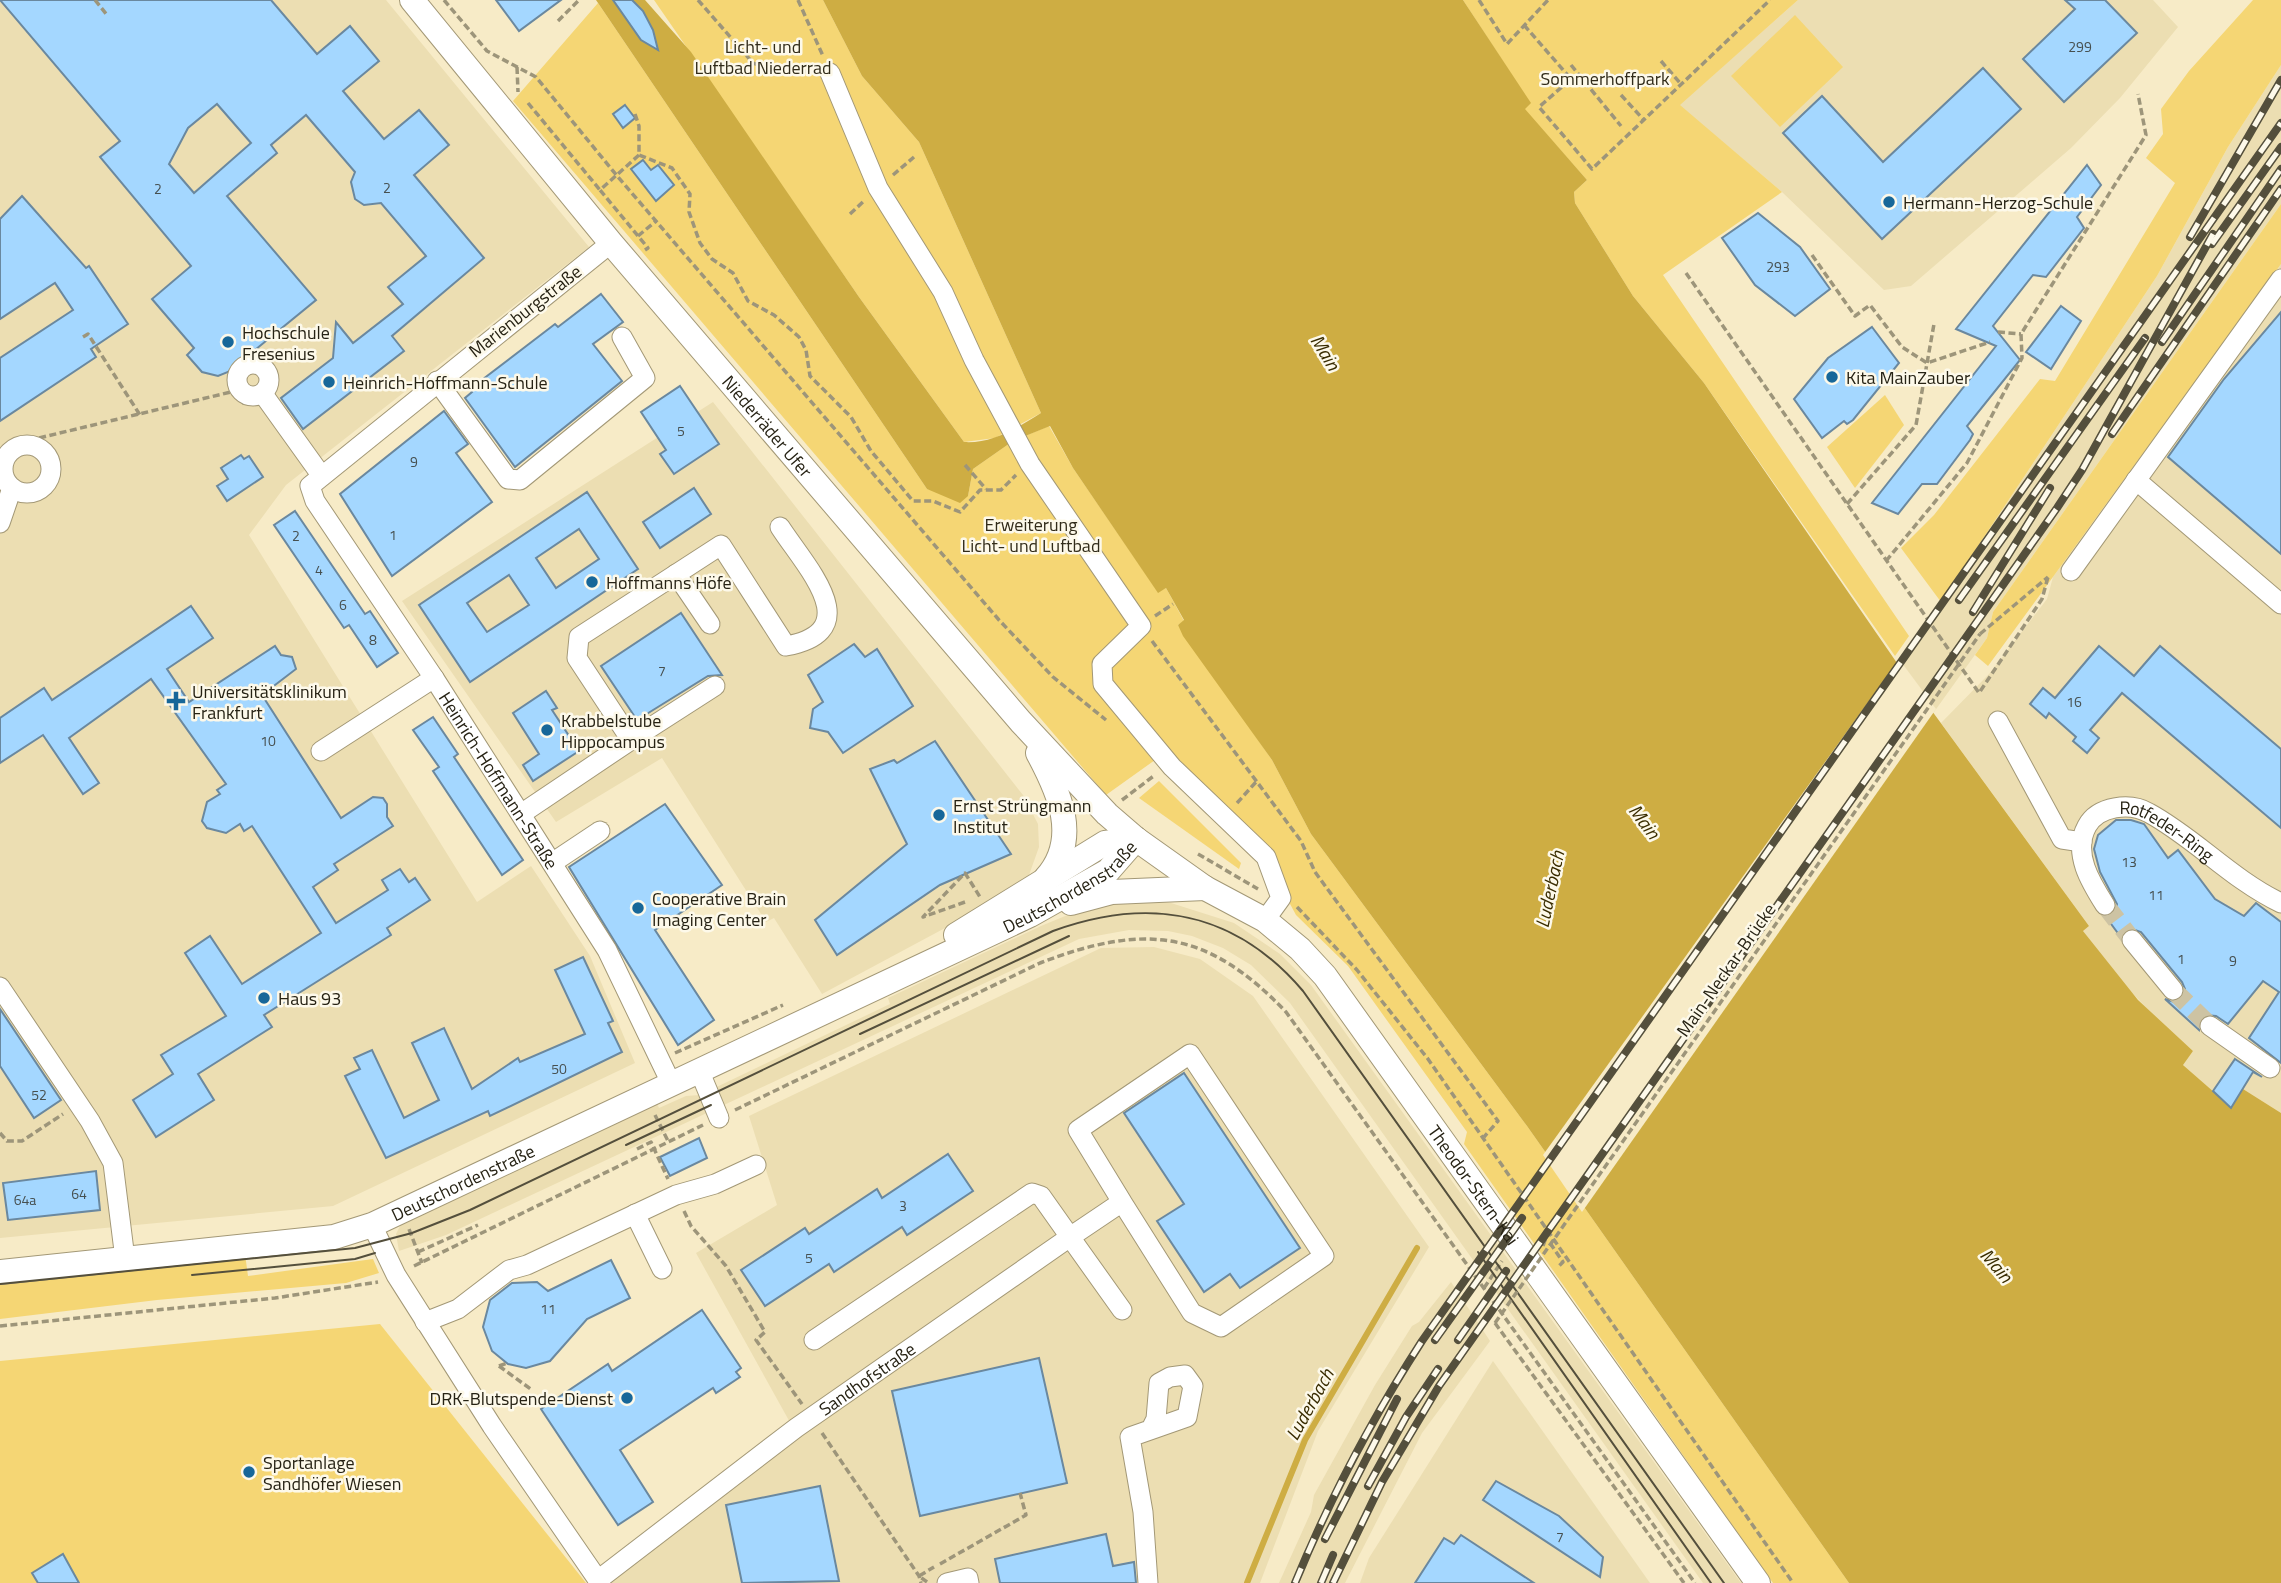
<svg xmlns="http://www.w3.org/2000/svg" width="2281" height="1583" font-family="'Titillium Web',sans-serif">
<rect width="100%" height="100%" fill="#f7ebc7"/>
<!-- built -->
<g fill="#ecdeb2">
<path d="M0,0H386L589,247L286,485L249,535L477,902L531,866L590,956L635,1063L333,1206L0,1238Z"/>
<path d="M1798,0H2153L2178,27L2120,98L2071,148L1911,286L1884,290L1782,192L1679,105Z"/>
<path d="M2281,65V204L1993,612L1987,638L1934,712L1893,668L1941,602L2157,276L2228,147Z"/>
<path d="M2281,264V1113L2243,1089L2231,1108L2182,1064L2193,1051L2159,1021L2115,975L2083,931L2089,926L1941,723L1990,673L2047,599L2053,577Z"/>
<path d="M713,402L1023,795L1038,824L1039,847L1029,875L1001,898L822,994L774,918L766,922L662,758L556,822L402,601Z"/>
<path d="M1127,901L1171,903L1234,923L1280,954L1311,985L1741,1583H1703L1290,1003L1251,965L1223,948L1192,936L1168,931L1129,930L1079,939L446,1235L399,1251L396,1234L403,1220L654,1097L659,1108L686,1096L700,1095L890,1004L888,998L1041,926L1070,914Z"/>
<path d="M1154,947L1200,959L1253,996L1429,1247L1318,1431L1260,1583H605L797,1435L696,1253L777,1205L749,1116L1101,948Z"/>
<path d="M1451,1282L1490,1341L1422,1433L1345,1583H1279L1311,1512L1314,1495L1375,1385L1412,1326L1419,1322Z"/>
<path d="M1493,1361L1650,1583H1360L1369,1558Z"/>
</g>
<!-- green -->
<g fill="#f5d674">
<path d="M654,0H823L862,76L919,142L1041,413L995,438L964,442L859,297Z"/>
<path d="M1463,0H1798L1680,105L1782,192L1663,275L1909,636L1895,656L1704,383L1633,296L1575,203L1574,192L1587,180L1524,109L1530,103Z"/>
<path d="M2253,0H2281V65L2228,147L2157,276L1941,602L1901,548L1934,515L2040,379L2055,381L2175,183L2146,158L2163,134L2161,109L2189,71Z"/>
<path d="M598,3L927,489L968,496L973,469L1013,441L1049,426L1073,468L1158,592L1166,588L1184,621L1178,625L1272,760L1311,834L1527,1126L1849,1583H1773L1464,1144L1467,1132L1348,966L1296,915L1275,876L1155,760L1106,795L513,101Z"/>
<path d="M1795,15L1843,67L1780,127L1731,76Z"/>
<path d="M2281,204V264L1988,666L1975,655L1987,638L1993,612Z"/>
<path d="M1885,395L1904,425L1855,488L1827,447Z"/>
<path d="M1159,781L1241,863L1239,869L1139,798Z"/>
<path d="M245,1254L248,1276L373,1259L379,1273L346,1283L157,1300L0,1319V1280Z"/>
<path d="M380,1324L586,1583H0V1361Z"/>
</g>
<!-- water -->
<path fill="#cead43" d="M596,0H645L691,52L859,297L964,442C992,444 1019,427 1041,413L919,142L862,76L823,0H1463L1531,103L1525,109L1587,180L1574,192L1575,203L1633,296L1704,383L1897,663L2089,926L2083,931L2138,1000L2193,1051L2183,1065L2231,1107L2243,1089L2281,1113V1583H1849L1527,1126L1311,834L1272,760L1183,636L1178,625L1184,620L1166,588L1158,593L1073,468L1050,426L1013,441L973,469L968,496L960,503L927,489Z"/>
<!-- pier -->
<path fill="#f7ebc7" d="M1899,659L1936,709L1582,1212L1543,1155Z"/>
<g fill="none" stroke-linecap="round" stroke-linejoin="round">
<!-- stream -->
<path stroke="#cead43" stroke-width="6" d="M1247,1583L1305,1440L1417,1248"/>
</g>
<!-- building -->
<g fill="#a4d7ff" stroke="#6a889f" stroke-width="2" fill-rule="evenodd">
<path d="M0,0H271L317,54L350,26L379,61L343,91L384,139L419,110L449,145L414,175L484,258L392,336L404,351L303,429L281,398L333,358L336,322L353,343L403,304L388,287L426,256L381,203L364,205L355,199L351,182L355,172L306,115L271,145L277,153L227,196L316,300L228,372L218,376L202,372L187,355L194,348L152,299L191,266L100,157L120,141ZM217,104L251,143L194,193L169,164L188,128Z"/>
<path d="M496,0H561L519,31Z"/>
<path d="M613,0H632L643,11L653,30L658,50L641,40Z"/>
<path d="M2065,0H2105L2137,33L2064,102L2023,59L2075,9Z"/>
<path d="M1983,68L2021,109L1882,239L1783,133L1822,96L1883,162Z"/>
<path d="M625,105L635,118L623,128L613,114Z"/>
<path d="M643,160L651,170L658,165L674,185L656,201L631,169Z"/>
<path d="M2087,165L2101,185L2077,217L2084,228L2046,277L2033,275L1993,326L2020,360L1967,426L1973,434L1970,440L1937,484H1922L1898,514L1872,503L1996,346L1956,329Z"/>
<path d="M22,196L86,268L89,266L128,324L91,349L96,357L0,421V358L73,310L55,283L0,319V219Z"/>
<path d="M1758,213L1800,247L1830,289L1795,316L1755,285L1722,238Z"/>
<path d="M601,294L623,322L593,344L622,381L515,467L465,398L472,392L470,389L555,324L558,327Z"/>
<path d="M2061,306L2081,321L2051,369L2026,352Z"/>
<path d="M2281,312V554L2168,457L2224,379Z"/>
<path d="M1872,327L1899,363L1853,420L1847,424L1844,421L1822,438L1794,399L1828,358Z"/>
<path d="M680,386L719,444L674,474L660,454L666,450L641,412Z"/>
<path d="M444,411L468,444L456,453L492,502L392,576L340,494Z"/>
<path d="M241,455L244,459L249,456L263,477L227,501L217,486L228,479L221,468Z"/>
<path d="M694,488L711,514L660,548L643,522Z"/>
<path d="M587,492L638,569L470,682L419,605ZM579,529L599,559L556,588L536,558ZM509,575L529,605L487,632L467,603Z"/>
<path d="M295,511L365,614L370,611L398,653L377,667L349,625L344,628L274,525Z"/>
<path d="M191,606L213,638L167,669L189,702L275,646L281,655L292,657L296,669L262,695L341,818L373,797L383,798L387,804V817L393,826L334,864L338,870L313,887L336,923L388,890L382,880L400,869L409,882L415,878L430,900L387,928L391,935L264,1015L272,1027L198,1074L214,1100L156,1137L133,1100L173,1074L161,1055L226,1016L185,953L210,936L242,984L321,933L252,826L244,831L240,824L226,833L207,828L202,821L207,802L220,794L217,790L226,784L151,679L69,738L99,783L83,794L43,735L0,763V718L44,688L52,700Z"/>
<path d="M681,613L722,675L708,676L637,720L601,666Z"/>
<path d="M854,644L865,657L877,649L913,706L843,753L828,732L810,728L813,709L823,702L808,675Z"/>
<path d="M2099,646L2134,676L2160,646L2281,749V828L2122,693L2090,730L2099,738L2087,753L2073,741L2076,737L2049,713L2046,718L2030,704L2043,688L2055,698Z"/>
<path d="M546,691L557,708L552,710L579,751L533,781L523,765L539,754L513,713Z"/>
<path d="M433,717L458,754L454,757L523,860L502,875L433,771L439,767L413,730Z"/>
<path d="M935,741L1011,854L940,885L837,955L815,920L907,844L870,769L894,760L897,763Z"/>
<path d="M665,804L722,885L655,930L714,1020L678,1045L569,867Z"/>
<path d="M2116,820H2131L2144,824L2168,858L2178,850L2215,899L2244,916L2256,903L2281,922V1063L2249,1038L2279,992L2263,981L2228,1024L2216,1016L2205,1015L2200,1020L2199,1030L2165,999L2174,1002L2181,999L2185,989L2182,982L2141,932L2129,928L2120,936L2106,917L2115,911L2117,904L2100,872L2094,849L2098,835Z"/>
<path d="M583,957L613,1021L608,1023L622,1052L490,1116L488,1111L386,1158L345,1076L360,1069L354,1058L372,1050L404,1118L439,1100L412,1043L444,1028L472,1089L518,1058L520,1062L585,1034L555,970Z"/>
<path d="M0,1009L61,1100L34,1118L0,1066Z"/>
<path d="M2235,1059L2262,1077L2253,1072L2231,1108L2213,1091Z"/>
<path d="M1184,1073L1300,1248L1240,1288L1230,1274L1204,1292L1157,1221L1184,1204L1124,1113Z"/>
<path d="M699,1138L707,1158L670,1176L660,1157Z"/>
<path d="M948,1154L973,1191L907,1235L902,1227L834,1272L829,1264L765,1306L741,1270L805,1228L809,1234L877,1189L882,1198Z"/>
<path d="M96,1171L100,1210L8,1220L3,1183Z"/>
<path d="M611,1260L630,1298L587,1319L550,1361L526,1368L508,1364L492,1351L483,1327L490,1300L512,1283L537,1282L548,1291Z"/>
<path d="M702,1310L741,1368L736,1372L740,1377L716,1393L713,1388L620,1450L653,1502L618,1525L541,1409L608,1364L612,1371Z"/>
<path d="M1039,1358L1067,1483L920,1516L892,1391Z"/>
<path d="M1496,1481L1559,1516L1603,1557L1600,1577L1483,1500Z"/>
<path d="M820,1486L839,1581L742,1583L726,1505Z"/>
<path d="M1106,1534L1113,1566L1134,1562L1136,1583H1000L995,1559Z"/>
<path d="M1461,1535L1534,1583H1415L1444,1538L1454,1544Z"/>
<path d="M63,1554L79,1583H38L32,1573Z"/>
</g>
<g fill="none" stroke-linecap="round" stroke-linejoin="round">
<!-- minor-tunnel -->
<g stroke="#cdc3a3" stroke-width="19" stroke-dasharray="19 10" stroke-linecap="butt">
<path d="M2105,905L2132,940"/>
<path d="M2173,990L2210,1026"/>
</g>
<!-- minor casing -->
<g stroke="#a39876" stroke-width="21">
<g id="minor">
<path d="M830,73L878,188L943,292L974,360L1030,464L1141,626L1102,664L1103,684L1172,767L1266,857L1281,898L1265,920"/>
<path id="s1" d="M611,243L310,486L315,501L434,678L607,950L671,1083"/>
<circle cx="253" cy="380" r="16"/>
<path d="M437,381L508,479L520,480L645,378L622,337"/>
<path d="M263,394L321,475"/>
<circle cx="27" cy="469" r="24"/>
<path d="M2136,480L2281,604"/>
<path d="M0,523L12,488"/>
<path d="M2071,571L2281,279"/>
<path d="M676,574L710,624"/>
<path d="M1998,721L2062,839L2082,842"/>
<path d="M631,740L715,686"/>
<path d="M321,751L434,678"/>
<path d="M521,814L631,740L577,658L579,637L721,545L786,646C869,631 805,566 780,527"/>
<path d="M552,863L600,831"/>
<path id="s2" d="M2105,905C2091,883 2072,853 2087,826C2098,806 2130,802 2149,813C2195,838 2231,879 2281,903"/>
<path d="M2132,940L2173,990"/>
<path d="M0,987L90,1121L113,1163L125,1259"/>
<path d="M2210,1026L2270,1068"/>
<path d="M699,1070L719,1118"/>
<path d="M635,1214L662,1269"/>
<path d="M372,1225L396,1275L492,1426L600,1583"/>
<path d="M425,1322L458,1309L509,1270L527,1265L676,1195L715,1184L756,1165"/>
<path d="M814,1340L1032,1193L1041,1196L1070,1237L1122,1202L1078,1130L1190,1054L1324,1256L1221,1327L1192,1313L1122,1202"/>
<path id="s3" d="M598,1580L796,1428L1070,1237L1122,1310"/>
<path d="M947,1583L968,1578L969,1583"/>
<path d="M1148,1583L1143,1512L1130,1437L1187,1417L1193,1386L1185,1375L1170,1377L1159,1383L1156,1419L1152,1427"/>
</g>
</g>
<!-- major casing -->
<g stroke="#a39876" stroke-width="26">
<g id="major">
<path id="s4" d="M412,0L611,243L1021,722L1107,814L1136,839L1205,888L1265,920L1300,949L1325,976L1758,1583"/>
<path d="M1038,753C1059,792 1081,839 1046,878"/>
<path d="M1071,903L1112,892L1205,888"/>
<path d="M956,935L1105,843L1136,839"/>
<path id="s5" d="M0,1272L334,1237L372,1225L1030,915L1108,871L1136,839"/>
</g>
</g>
<!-- path -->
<g stroke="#9d957a" stroke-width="3.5" stroke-dasharray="7 3.5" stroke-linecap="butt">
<path d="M95,0L107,15"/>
<path d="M444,0L487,51L536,77L618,177L999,620L1053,677L1106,720"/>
<path d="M698,0L753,63L769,69L814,72"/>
<path d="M798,0L823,56"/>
<path d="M1479,0L1507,44L1548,0"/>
<path d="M558,21L579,0"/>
<path d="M1524,25L1571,79L1539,107L1592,169L1770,0"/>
<path d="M1661,61L1680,83"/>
<path d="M1571,65L1621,126"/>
<path d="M517,67L518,92"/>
<path d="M1621,95L1643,119"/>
<path d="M528,103L600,190"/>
<path d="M635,114L639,126V155L672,168L690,194L689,212L700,243L712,259L733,273L748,301L774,315L799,337L806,350L810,376L851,417L871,451L913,501H933L960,512L980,490H1001L1016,475"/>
<path d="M639,155L600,190L648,248L645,250"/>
<path d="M893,175L914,157"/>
<path d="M850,214L864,201"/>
<path d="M638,236L656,221"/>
<path d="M1812,255L1855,316L1870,305L1902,347L1927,363L1990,342"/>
<path d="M1686,273L1979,693L2042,599L2048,577"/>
<path d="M1998,332L2021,334"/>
<path d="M83,337L88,334L140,415"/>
<path d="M34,447L39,438L235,391L245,405"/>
<path d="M0,458L4,461L0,467"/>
<path d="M965,465L986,489"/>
<path d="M1847,504L1916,425L1934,324"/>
<path d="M1886,561L1967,463L2022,358L2021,334L2146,135L2138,94"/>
<path d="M1155,616L1173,604"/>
<path d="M1980,634L2048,577"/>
<path d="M1152,641L1301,841L1315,872L1498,1121L1484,1137"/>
<path d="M1122,800L1155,775"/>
<path d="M1237,803L1256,782"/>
<path d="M1198,854L1258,889"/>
<path d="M965,902L923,917L965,873L980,897"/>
<path d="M1297,907L1357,970L1428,1059L1793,1583"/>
<path d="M675,1053L783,1005"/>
<path d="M735,1110L1040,963C1144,923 1207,929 1286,1012L1695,1583"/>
<path d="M655,1115L668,1141"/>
<path d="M0,1133L7,1141H22L63,1114"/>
<path d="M637,1149L651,1142L668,1179"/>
<path d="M684,1211L691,1226L726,1266L765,1332L756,1340L802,1404"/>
<path d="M409,1229L422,1263"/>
<path d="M1550,1243L1563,1262L1559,1266"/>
<path d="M1543,1246L1548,1232"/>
<path d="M418,1252L478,1225"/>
<path d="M414,1266L703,1125"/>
<path d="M1484,1288L1502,1261"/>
<path d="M1495,1323L1684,1583"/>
<path d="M0,1326L275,1298L378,1282"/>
<path d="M499,1366L532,1390"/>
<path d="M499,1366L507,1363"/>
<path d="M822,1433L919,1576L921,1583"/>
<path d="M940,1564L1026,1515L1020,1493"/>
<path d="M927,1582L919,1576L934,1567"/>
</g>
<!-- minor -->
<use href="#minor" stroke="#fff" stroke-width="19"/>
<!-- major -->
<use href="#major" stroke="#fff" stroke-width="24"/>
<!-- tram -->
<g stroke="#544f3c" stroke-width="2">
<path d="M860,1034L1069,936"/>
<path d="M626,1145L711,1105"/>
<path d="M1478,1252L1711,1583"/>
<path d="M192,1275L355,1259L375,1253"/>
<path d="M0,1284L355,1248L412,1233L470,1210L1053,931C1149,896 1235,911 1303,991L1724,1583"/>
</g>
<!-- rail casing -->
<g stroke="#544f3c" stroke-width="8">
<g id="rail">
<path d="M2190,237L2281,80"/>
<path d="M2212,244L2281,147"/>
<path d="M2162,342L2281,169"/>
<path d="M2112,434L2281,189"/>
<path d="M1959,600L2145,338"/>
<path d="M1973,612L2050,488"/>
<path d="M1435,1340L1522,1218"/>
<path d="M1458,1340L1506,1271"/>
<path d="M1368,1486L1406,1417L1438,1369"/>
<path d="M1325,1539L1397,1399"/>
<path d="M1295,1583C1331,1496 1371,1420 1422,1341L2281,123"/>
<path d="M1321,1583L1333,1555"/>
<path d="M1333,1583L1382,1482L1439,1386L2057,508L2082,470L2213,234"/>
</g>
</g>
<!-- rail -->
<use href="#rail" stroke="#fdf9ea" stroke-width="5" stroke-dasharray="16" stroke-linecap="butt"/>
<!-- path-bridge -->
<path stroke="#9d957a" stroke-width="3.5" stroke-dasharray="7 3.5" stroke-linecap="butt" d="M1495,1323L1980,634"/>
</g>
<!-- markers -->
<g fill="#176799" stroke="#fdf9ea" stroke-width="2.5">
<circle cx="1889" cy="202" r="7"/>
<circle cx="228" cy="342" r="7"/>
<circle cx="1832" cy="377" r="7"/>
<circle cx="329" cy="382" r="7"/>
<circle cx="592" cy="582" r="7"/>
<path d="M172.5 690.5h7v7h7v7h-7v7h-7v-7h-7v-7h7z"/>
<circle cx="547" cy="730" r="7"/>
<circle cx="939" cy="815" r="7"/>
<circle cx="638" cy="908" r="7"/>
<circle cx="264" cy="998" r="7"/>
<circle cx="627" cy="1398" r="7"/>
<circle cx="249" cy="1472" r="7"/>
</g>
<g text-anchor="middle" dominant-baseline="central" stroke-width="5" stroke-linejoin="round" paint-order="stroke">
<!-- number labels -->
<g font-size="14" fill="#464f4f">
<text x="2080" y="46">299</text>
<text x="387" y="187">2</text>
<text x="158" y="188">2</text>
<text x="1778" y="266">293</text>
<text x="681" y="430">5</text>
<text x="414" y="461">9</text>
<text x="393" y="534">1</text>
<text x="296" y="535">2</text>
<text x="319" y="569">4</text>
<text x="343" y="604">6</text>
<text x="373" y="639">8</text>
<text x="662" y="670">7</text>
<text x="2074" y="701">16</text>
<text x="268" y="740">10</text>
<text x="2129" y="861">13</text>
<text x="2156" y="894">11</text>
<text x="2181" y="958">1</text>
<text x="2233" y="960">9</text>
<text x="559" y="1068">50</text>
<text x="39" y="1094">52</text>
<text x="79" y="1193">64</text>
<text x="25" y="1199">64a</text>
<text x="903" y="1205">3</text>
<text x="809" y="1257">5</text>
<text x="548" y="1308">11</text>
<text x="1560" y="1536">7</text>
</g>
<!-- park labels -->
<g font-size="18" fill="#312b19" stroke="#fdf9ea">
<text x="763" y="46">Licht- und<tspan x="763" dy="21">Luftbad Niederrad</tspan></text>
<text x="1605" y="78">Sommerhoffpark</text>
<text x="1031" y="524">Erweiterung<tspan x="1031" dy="21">Licht- und Luftbad</tspan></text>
</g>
<!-- poi labels -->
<g font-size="18" fill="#262214" stroke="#fdf9ea" text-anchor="start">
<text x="1903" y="202">Hermann-Herzog-Schule</text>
<text x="242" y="332">Hochschule<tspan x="242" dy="21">Fresenius</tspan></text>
<text x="1846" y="377">Kita MainZauber</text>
<text x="343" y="382">Heinrich-Hoffmann-Schule</text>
<text x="606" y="582">Hoffmanns Höfe</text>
<text x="192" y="691">Universitätsklinikum<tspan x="192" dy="21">Frankfurt</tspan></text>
<text x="561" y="720">Krabbelstube<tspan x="561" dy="21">Hippocampus</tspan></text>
<text x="953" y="805">Ernst Strüngmann<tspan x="953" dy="21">Institut</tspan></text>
<text x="652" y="898">Cooperative Brain<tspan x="652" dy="21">Imaging Center</tspan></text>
<text x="278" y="998">Haus 93</text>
<text x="613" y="1398" text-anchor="end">DRK-Blutspende-Dienst</text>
<text x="263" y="1462">Sportanlage<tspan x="263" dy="21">Sandhöfer Wiesen</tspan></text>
</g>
<!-- street labels -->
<g font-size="18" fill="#262214" stroke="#fdf9ea">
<text transform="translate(525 311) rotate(-38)">Marienburgstraße</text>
<text stroke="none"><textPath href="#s4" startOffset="555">Niederräder Ufer</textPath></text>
<text stroke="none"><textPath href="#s1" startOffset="737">Heinrich-Hoffmann-Straße</textPath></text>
<text stroke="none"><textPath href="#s2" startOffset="178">Rotfeder-Ring</textPath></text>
<text stroke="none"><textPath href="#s5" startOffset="1152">Deutschordenstraße</textPath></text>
<text transform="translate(1726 970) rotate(-55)">Main-Neckar-Brücke</text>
<text stroke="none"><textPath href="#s5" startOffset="476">Deutschordenstraße</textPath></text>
<text stroke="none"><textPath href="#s4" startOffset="1600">Theodor-Stern-Kai</textPath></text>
<text stroke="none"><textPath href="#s3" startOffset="336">Sandhofstraße</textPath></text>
</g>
<!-- water labels -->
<g font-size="19" font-style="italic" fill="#392c00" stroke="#fdf9ea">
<text transform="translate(1326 352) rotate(58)">Main</text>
<text transform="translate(1645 821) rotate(53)">Main</text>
<text transform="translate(1549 889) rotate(-78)">Luderbach</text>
<text transform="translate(1997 1265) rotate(49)">Main</text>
<text transform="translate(1309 1404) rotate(-61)">Luderbach</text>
</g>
</g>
</svg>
